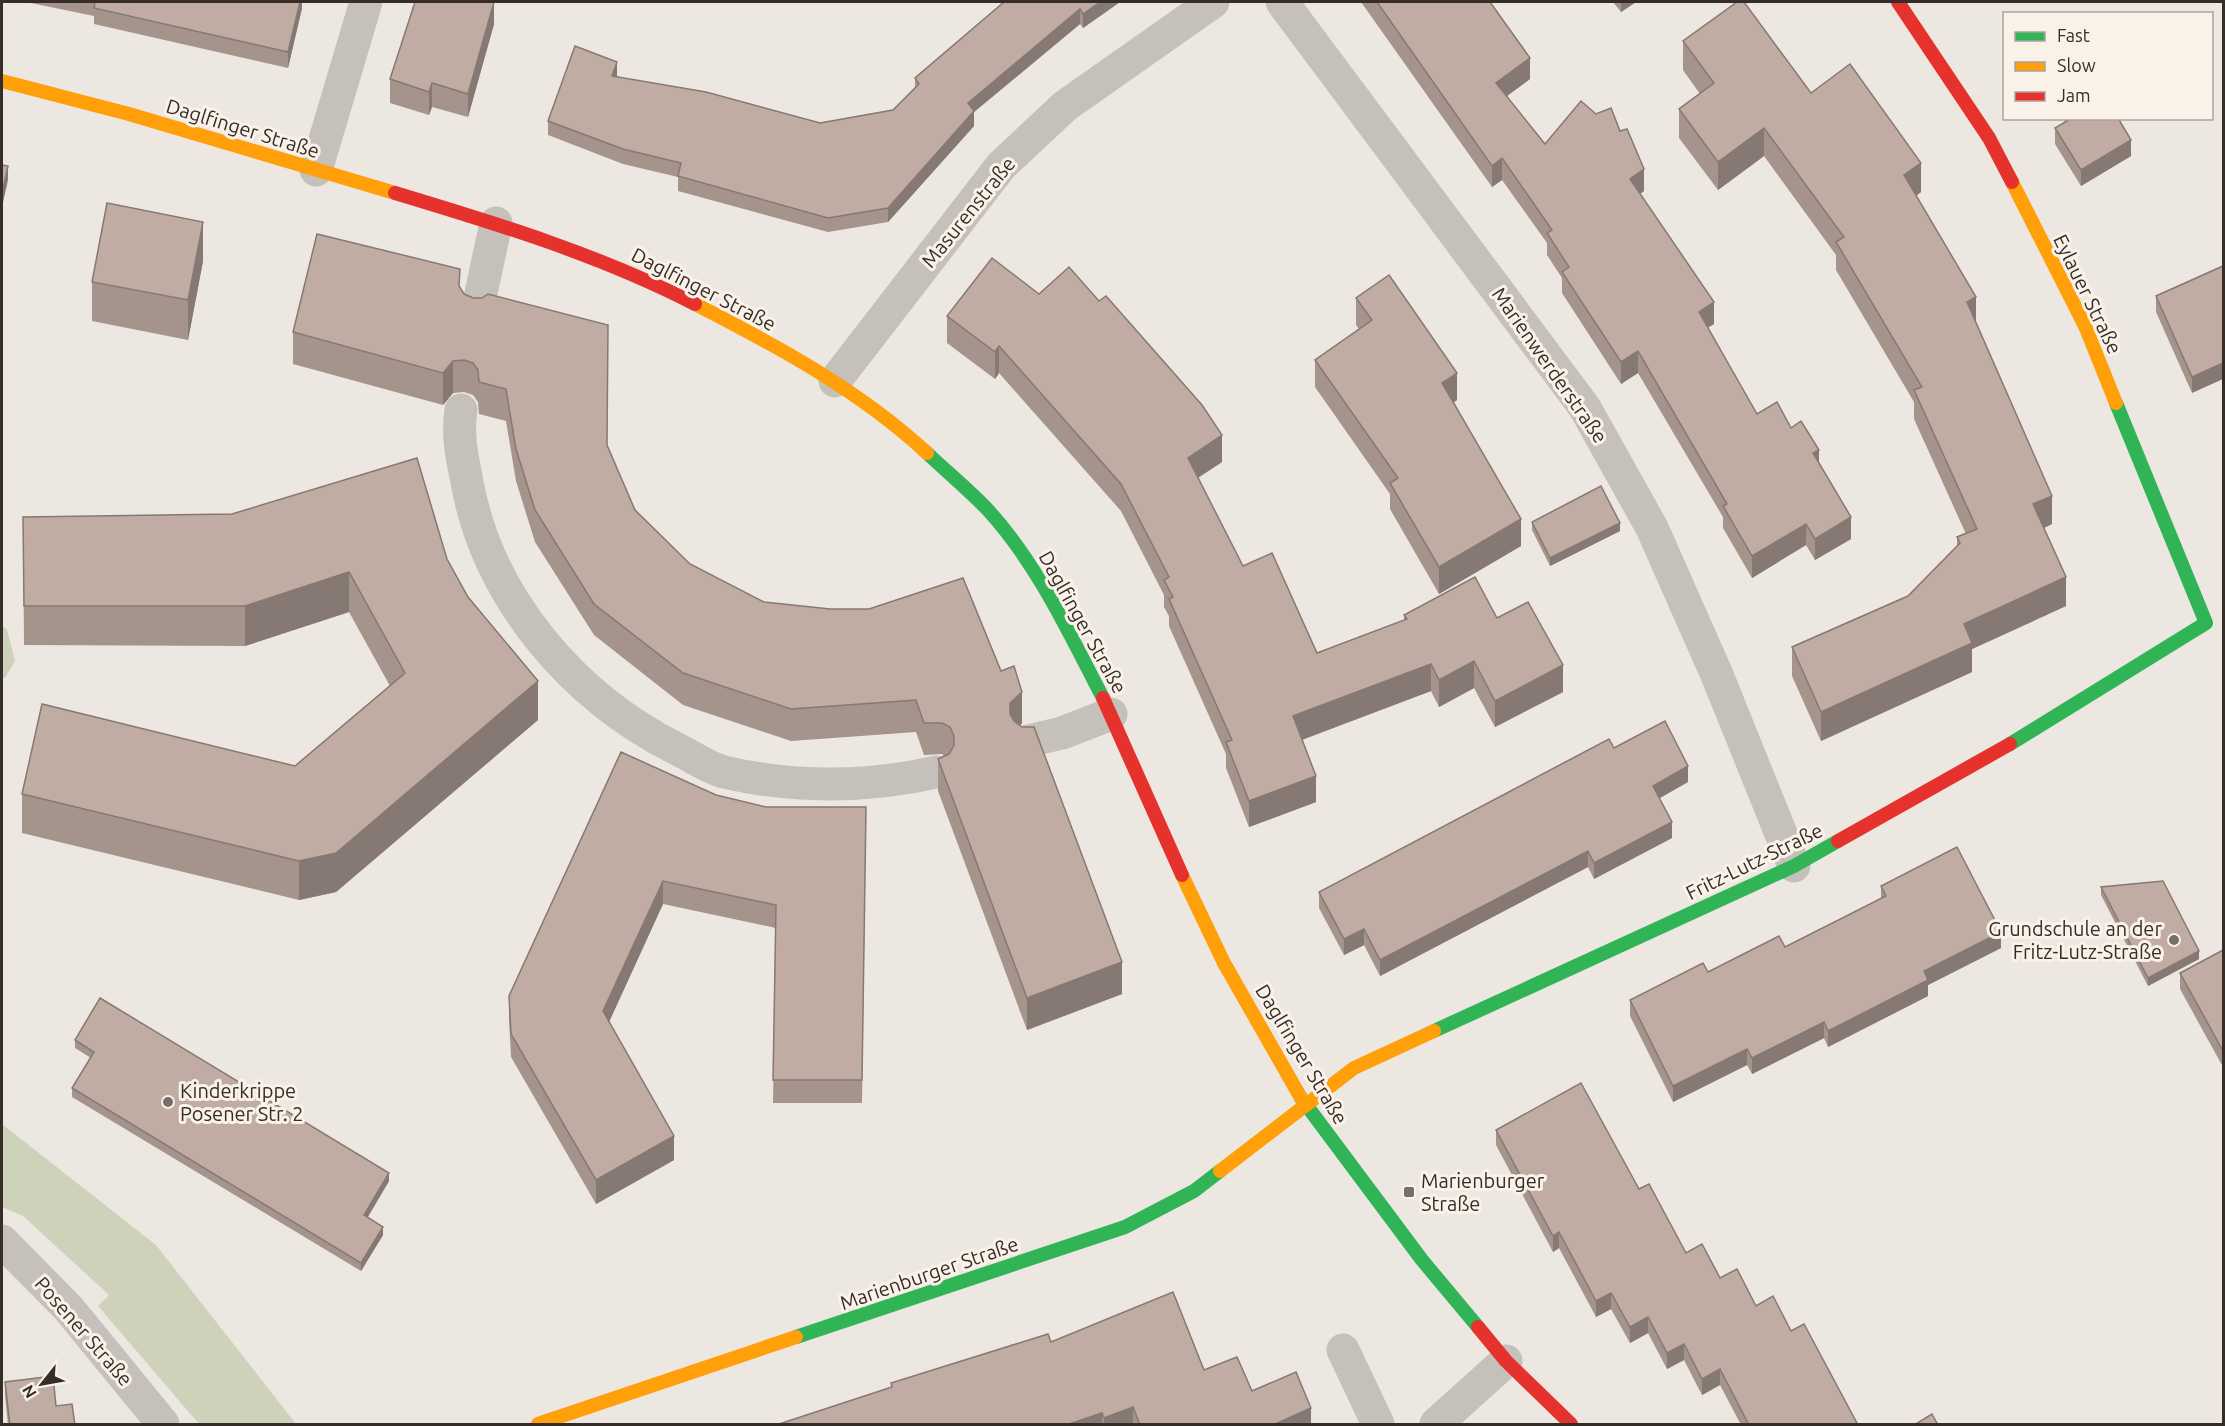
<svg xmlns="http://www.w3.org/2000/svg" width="2225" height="1426" font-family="Ubuntu,sans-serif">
<rect width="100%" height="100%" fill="#ede7e1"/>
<!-- green -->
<g fill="#ced2bb">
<path d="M2,626L7,629L15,661L5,678L2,679Z"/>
<path d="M2,1124L156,1245L296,1424H199L98,1306L109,1295L23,1216L2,1207Z"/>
</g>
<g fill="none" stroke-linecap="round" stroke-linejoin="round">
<!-- street -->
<g stroke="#c6c0ba" stroke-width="33">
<path d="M1282,2L1585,408L1652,528L1717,675L1794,866"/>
<path d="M316,170L366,2"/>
<path d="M477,312L496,223"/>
<path d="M835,381L1001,166L1065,106L1213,2"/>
<path d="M461,410C457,435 462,457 467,482C488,599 574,698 679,750C693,757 709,768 724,772C792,788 868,788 936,772"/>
<path d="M1028,741L1062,733L1111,714"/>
<path d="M2,1241L69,1309L163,1424"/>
<path d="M1343,1350L1378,1424"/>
<path d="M1436,1424L1506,1361"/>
</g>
<!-- fast -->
<g stroke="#30b455" stroke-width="14">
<path d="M927,453C947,472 969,490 988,510C1038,565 1069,633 1103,698"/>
<path d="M2010,744L2206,623L2116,403"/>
<path d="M1434,1031L1794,866L1838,841"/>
<path d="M1301,1098L1422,1260L1478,1327"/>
<path d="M796,1337L1125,1227L1194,1191L1220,1171"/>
</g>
<!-- slow -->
<g stroke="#ff9f0a" stroke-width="14">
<path d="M2,81L129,114L395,193"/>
<path d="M2012,182L2085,326L2116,403"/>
<path d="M695,304C777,346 859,390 927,453"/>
<path d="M1182,875L1224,963L1301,1098"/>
<path d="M1220,1171L1354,1068L1434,1031"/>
<path d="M538,1424L796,1337"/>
</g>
<!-- jam -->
<g stroke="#e5322d" stroke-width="14">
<path d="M1898,2L1989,138L2012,182"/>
<path d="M395,193C498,224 600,255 695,304"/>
<path d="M1103,698L1182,875"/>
<path d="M1838,841L2010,744"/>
<path d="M1478,1327L1506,1361L1571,1424"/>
</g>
</g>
<!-- wall -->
<g fill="#a5948c">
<path d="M26,2H302V8L288,68L94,24V16Z"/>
<path d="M1004,2H1120L1083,28L1080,24L974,112V126L888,222L828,232L678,191V177L623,164L548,135V121L617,77L820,123L893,110L915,87V78Z"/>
<path d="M1361,2H1490L1530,79L1507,96L1545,144L1644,191L1640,194L1714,324L1708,327L1757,414L1791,428L1819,463L1851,539L1815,560L1806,545L1752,578L1723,528V517L1638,373L1621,384L1562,293V278L1547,255V243L1502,180L1492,187Z"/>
<path d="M1613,2H1636L1621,12Z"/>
<path d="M494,24L468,117L432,107L429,115L390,103V79Z"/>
<path d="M1683,41L1811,93L1921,192L1916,196L1976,323L2052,524L2044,528L2066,606L1972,649V672L1821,741L1792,676V647L1908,596L1957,546V537L1966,534L1914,419V402L1836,270V255L1764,156L1718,190L1679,138V109L1700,94L1683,70Z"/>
<path d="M2063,118H2118L2131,156L2081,186L2055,144V128L2065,122Z"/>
<path d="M203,261L188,340L92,321V282Z"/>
<path d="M2223,266L2192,393L2156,312V296Z"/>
<path d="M460,287L464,294L607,446L635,510L690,564L764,602L1022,723L1020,726L1122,994L1027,1030L938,791V759L944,756L942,754L924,755L916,732L791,741L683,705L594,635L535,542L516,481L506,421L479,414L478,402L473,395L464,392L453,393L443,405L293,364V332Z"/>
<path d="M1356,298L1457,400L1454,402L1521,546L1439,594L1390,509V494L1315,387V360L1359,329L1356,325Z"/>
<path d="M947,316L1222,462L1198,478L1243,566L1317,653L1404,620V615L1497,618L1563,692L1495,727L1474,688L1439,707L1431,691L1302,740L1316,802L1249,827L1226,768V754L1169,626V616L1164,607V595L1121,511L999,373L995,379L947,343Z"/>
<path d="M23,517L447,559L538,720L336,892L299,900L22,833V794L295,766L390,686L349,612L245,646L24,645Z"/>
<path d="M1532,522L1620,531L1550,566L1532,530Z"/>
<path d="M1614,748L1688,782L1659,798L1672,838L1594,879L1588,867L1380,976L1364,945L1344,955L1319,908V892Z"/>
<path d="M716,795L766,807H866L862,1103H773L776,928L663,904L609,1022L674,1160L596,1204L511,1057L509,1019V996Z"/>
<path d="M1881,886L2001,948L1928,985V996L1828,1047L1824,1038L1752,1074L1747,1065L1673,1102L1630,1016V1000L1708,972L1785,947L1881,898Z"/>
<path d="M2101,887L2199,959L2148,986L2101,895Z"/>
<path d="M2223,950V1067L2180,989V973Z"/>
<path d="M75,1040L389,1181L368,1217L383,1235L361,1271L72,1097V1088L91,1058L75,1048Z"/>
<path d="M1496,1130L1639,1189L1686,1253L1791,1331L1858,1425H1741L1720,1385L1702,1395L1684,1360L1667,1369L1648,1333L1630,1343L1611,1309L1596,1317L1559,1248L1553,1252L1496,1145Z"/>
<path d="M1051,1342L1204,1370L1252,1391L1311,1408V1425H1133V1424L1130,1425H776L891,1387V1383Z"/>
<path d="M5,1382L56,1406L75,1425H8L5,1396Z"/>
</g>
<!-- shaded-wall -->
<g fill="#867872">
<path d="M300,2H302V8L288,68V52Z"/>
<path d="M494,2V24L468,117V94Z"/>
<path d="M1100,2H1120L1083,28V14Z"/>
<path d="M1621,2H1636L1621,12Z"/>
<path d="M1080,9V24L974,112V126L888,222V208L968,103Z"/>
<path d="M1530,58V79L1496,104V83Z"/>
<path d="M617,62V77L612,76Z"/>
<path d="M432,83V107L429,115V92Z"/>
<path d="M1764,128V156L1718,190V162Z"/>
<path d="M2131,140V156L2081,186V170Z"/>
<path d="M1502,158V180L1492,187V166Z"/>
<path d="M1921,163V192L1904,204V175Z"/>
<path d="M8,166V180L2,207V193Z"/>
<path d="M1644,169V191L1630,201V179Z"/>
<path d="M203,222V261L188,340V300Z"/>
<path d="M1976,297V326L1967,302Z"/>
<path d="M1714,302V324L1699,333V312Z"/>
<path d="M999,346V373L995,379V352Z"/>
<path d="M1638,351V373L1621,384V362Z"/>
<path d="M453,361V393L443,405V373Z"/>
<path d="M2223,363V379L2192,393V377Z"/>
<path d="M1457,373V400L1442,410V383Z"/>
<path d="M1222,435V462L1188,484V458Z"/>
<path d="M1819,450V472L1813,453Z"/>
<path d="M2052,496V524L2033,533V504Z"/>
<path d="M1851,517V539L1815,560V539Z"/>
<path d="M1521,519V546L1439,594V567Z"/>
<path d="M1620,523V531L1550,566V558Z"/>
<path d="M1806,524V545L1752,578V556Z"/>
<path d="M349,572V612L245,646V606Z"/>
<path d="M2066,577V606L1972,649V672L1821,741V712L1964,624Z"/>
<path d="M1474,661V688L1439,707V680Z"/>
<path d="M1431,664V691L1293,743V716Z"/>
<path d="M1563,665V692L1495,727V701Z"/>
<path d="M538,681V720L336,892L299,900V861Z"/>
<path d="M1022,692V723L1010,735V703Z"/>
<path d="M1688,766V782L1653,802V786Z"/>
<path d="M1316,776V802L1249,827V801Z"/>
<path d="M1672,822V838L1594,879V863Z"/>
<path d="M1588,851V867L1380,976V960Z"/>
<path d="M663,881V904L603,1035V1011Z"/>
<path d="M1364,929V945L1344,955V939Z"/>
<path d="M2001,932V948L1928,985V996L1828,1047V1031L1924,971Z"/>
<path d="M2199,951V959L2148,986V978Z"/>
<path d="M1122,962V994L1027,1030V998Z"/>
<path d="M1824,1022V1038L1752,1074V1058Z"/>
<path d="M1747,1049V1065L1673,1102V1086Z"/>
<path d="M674,1136V1160L596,1204V1180Z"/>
<path d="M389,1173V1181L364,1223V1215Z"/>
<path d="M383,1227V1235L361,1271V1263Z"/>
<path d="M1559,1232V1248L1553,1252V1236Z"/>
<path d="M1611,1293V1309L1596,1317V1301Z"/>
<path d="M1648,1317V1333L1630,1343V1327Z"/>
<path d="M1684,1344V1360L1667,1369V1353Z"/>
<path d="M1720,1369V1385L1702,1395V1379Z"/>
<path d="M1133,1407V1424L1130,1425H1104V1418Z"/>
<path d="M1311,1408V1425H1273Z"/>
<path d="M1102,1413V1425H1066Z"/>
</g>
<!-- building -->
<g fill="#c0aca3" stroke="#867872" stroke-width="1.5">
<path d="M95,2H300L288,52L94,8Z"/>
<path d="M415,2H494L468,94L432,83L429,92L390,79Z"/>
<path d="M1004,2H1100L1083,14L1080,9L968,103L974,111L888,208L828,218L678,176L681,163L623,149L548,121L575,46L617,62L612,76L706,92L820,123L893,110L919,84L915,78Z"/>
<path d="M1377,2H1490L1530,58L1496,83L1545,144L1581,101L1596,114L1611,108L1620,131L1627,129L1644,169L1630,179L1714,302L1699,312L1757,414L1777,402L1791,428L1801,421L1819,450L1813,453L1851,517L1815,539L1806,524L1752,556L1723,506L1727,504L1638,351L1621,362L1562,272L1569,267L1547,233L1552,230L1502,158L1492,166Z"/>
<path d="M1737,2H1744L1811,93L1850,64L1921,163L1904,175L1976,297L1967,302L2052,496L2033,504L2066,577L1964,624L1972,643L1821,712L1792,647L1908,596L1960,543L1957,537L1977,529L1914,390L1922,387L1836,242L1844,237L1764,128L1718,162L1679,109L1714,83L1683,41Z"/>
<path d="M2072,118H2118L2131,140L2081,170L2055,128Z"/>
<path d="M2,165L8,166L2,193Z"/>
<path d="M107,203L203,222L188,300L92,282Z"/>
<path d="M317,234L460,269L459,286L464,294L473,298H482L488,294L608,325L607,445L635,510L690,564L764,602L830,609H869L963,578L1001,671L1014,666L1022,692L1010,703V714L1014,721L1022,727H1034L1122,962L1027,998L938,759L949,754L954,745V736L950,727L942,723H924L916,700L791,709L683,673L594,604L535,510L516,449L506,389L479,382L478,370L473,363L464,360L453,361L443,373L293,332Z"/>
<path d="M992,258L1039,294L1069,267L1099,301L1106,296L1202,405L1222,435L1188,458L1243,566L1272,553L1317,653L1407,619L1404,615L1475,577L1497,618L1528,602L1563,665L1495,701L1474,661L1439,680L1431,664L1293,716L1316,776L1249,801L1226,742L1232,740L1169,599L1173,597L1164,580L1169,577L1121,484L999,346L995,352L947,316Z"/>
<path d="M2223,266V363L2192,377L2156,296Z"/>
<path d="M1389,275L1457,373L1442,383L1521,519L1439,567L1390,483L1398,478L1315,360L1372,320L1356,298Z"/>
<path d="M417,458L447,559L468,597L538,681L336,853L299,861L22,794L42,704L295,766L405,673L349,572L245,606H24L23,517L232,514Z"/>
<path d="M1601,486L1620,523L1550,558L1532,522Z"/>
<path d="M1665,721L1688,766L1653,786L1672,822L1594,863L1588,851L1380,960L1364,929L1344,939L1319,892L1609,739L1614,748Z"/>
<path d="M621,752L716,795L766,807H866L862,1080H773L776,905L663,881L603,1011L674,1136L596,1180L511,1034L509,996Z"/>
<path d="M1957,847L2001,932L1924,971L1928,980L1828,1031L1824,1022L1752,1058L1747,1049L1673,1086L1630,1000L1703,963L1708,972L1779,936L1785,947L1886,896L1881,886Z"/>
<path d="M2163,881L2199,951L2148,978L2101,887Z"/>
<path d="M2223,950V1051L2180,973Z"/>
<path d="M100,998L389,1173L364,1215L383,1227L361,1263L72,1088L94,1052L75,1040Z"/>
<path d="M1581,1083L1639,1189L1649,1184L1686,1253L1702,1244L1720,1278L1737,1269L1756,1306L1773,1296L1791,1331L1804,1324L1858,1425H1749L1720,1369L1702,1379L1684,1344L1667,1353L1648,1317L1630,1327L1611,1293L1596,1301L1559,1232L1553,1236L1496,1130Z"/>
<path d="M1173,1292L1204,1370L1237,1357L1252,1391L1296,1372L1311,1408L1273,1425H1140L1133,1407L1104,1418L1102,1413L1066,1425H776L892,1387L891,1383L1048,1334L1051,1342Z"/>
<path d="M53,1376L56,1406L72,1404L75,1425H10L5,1382Z"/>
<path d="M1932,1414L1938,1425H1914Z"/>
</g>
<!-- markers -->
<g fill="#776e69" stroke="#faf2e9" stroke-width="2">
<circle cx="2174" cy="940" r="6"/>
<circle cx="168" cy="1102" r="6"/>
<rect x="1403" y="1186" width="12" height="12" rx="3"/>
</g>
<g text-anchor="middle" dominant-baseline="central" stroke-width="6" stroke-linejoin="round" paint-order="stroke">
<!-- street labels -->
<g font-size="20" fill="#372d28" stroke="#faf2e9">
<text transform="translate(243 128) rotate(17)">Daglfinger Straße</text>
<text transform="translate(968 212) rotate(-51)">Masurenstraße</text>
<text transform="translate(704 289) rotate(27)">Daglfinger Straße</text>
<text transform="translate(2088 294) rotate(64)">Eylauer Straße</text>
<text transform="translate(1550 365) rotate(55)">Marienwerderstraße</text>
<text transform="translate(1083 622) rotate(61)">Daglfinger Straße</text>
<text transform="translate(1754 861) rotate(-26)">Fritz-Lutz-Straße</text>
<text transform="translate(1302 1054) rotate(59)">Daglfinger Straße</text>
<text transform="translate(929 1273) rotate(-19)">Marienburger Straße</text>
<text transform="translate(84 1331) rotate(49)">Posener Straße</text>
</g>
<!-- poi labels -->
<g font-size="20" fill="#372d28" stroke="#faf2e9" text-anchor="start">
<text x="2162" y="928" text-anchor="end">Grundschule an der<tspan x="2162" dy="23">Fritz-Lutz-Straße</tspan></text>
<text x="180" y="1090">Kinderkrippe<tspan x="180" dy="23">Posener Str. 2</tspan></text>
<text x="1421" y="1180">Marienburger<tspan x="1421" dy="23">Straße</tspan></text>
</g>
</g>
<!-- border -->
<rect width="2225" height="1426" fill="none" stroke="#372d28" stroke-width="6"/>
<!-- legend -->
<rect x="2003" y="12" width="210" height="108" fill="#faf2e9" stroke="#aca39c" stroke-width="1.5"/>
<rect x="2015" y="32" width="30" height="9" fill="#30b455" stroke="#aca39c" stroke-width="1.5"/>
<text x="2057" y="42" font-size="18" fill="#372d28">Fast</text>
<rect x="2015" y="62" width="30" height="9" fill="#ff9f0a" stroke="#aca39c" stroke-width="1.5"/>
<text x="2057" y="72" font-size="18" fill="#372d28">Slow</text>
<rect x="2015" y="92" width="30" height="9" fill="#e5322d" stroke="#aca39c" stroke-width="1.5"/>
<text x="2057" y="102" font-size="18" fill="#372d28">Jam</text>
<!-- north arrow -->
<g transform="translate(42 1384) rotate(239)" stroke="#faf2e9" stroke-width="4.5" paint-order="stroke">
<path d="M0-4.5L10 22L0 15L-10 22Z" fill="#372d28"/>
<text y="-9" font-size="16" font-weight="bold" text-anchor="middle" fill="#372d28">N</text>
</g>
</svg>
